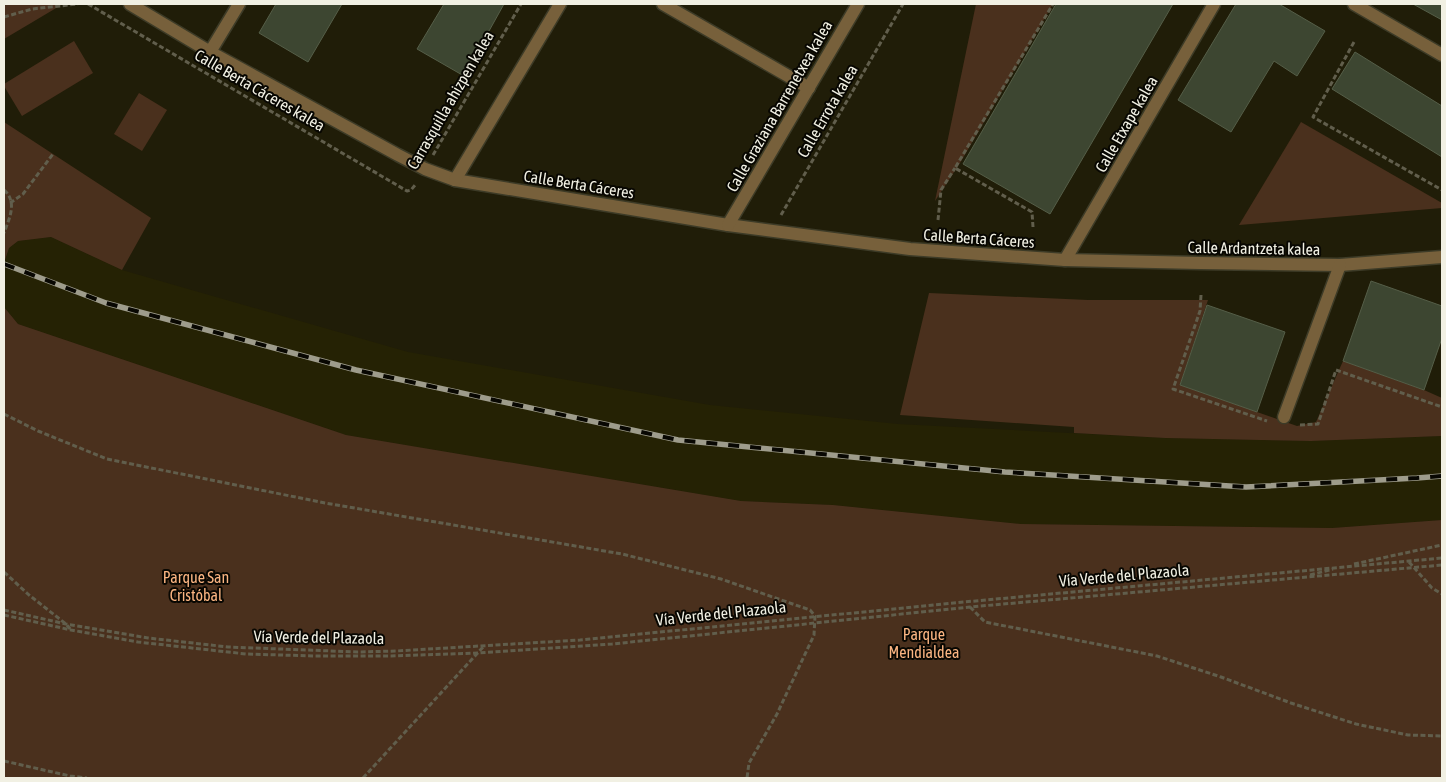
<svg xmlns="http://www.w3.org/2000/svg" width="1446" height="782" font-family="'Asap Condensed',sans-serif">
<rect width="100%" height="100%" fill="#201d08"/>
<!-- built -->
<path fill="#252204" d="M51,237L122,270L408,352L710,405L898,424L1165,438L1311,441L1442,436V520L1332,528L1021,524L833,505L741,501L346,435L18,324L4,307V263L9,248L18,241Z"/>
<!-- green -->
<g fill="#4a301d">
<path d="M4,4H63L4,39Z"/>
<path d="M976,4H1053L960,163L935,201Z"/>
<path d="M74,41L93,73L22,116L4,86V84Z"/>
<path d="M139,93L167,110L142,151L114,134Z"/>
<path d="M4,122L151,218L122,270L51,237L18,241L9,248L4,263Z"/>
<path d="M1301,122L1442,203V208L1239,225Z"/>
<path d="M929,293L1088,300H1208L1180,385L1297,426L1316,422L1343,361L1424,390L1442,398V436L1311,441L1165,438L1074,433V427L900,415Z"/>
<path d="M4,307L18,324L346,435L741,501L833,505L1021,524L1332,528L1442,520V778H4Z"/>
</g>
<!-- building -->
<g fill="#3d4631" stroke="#555e48">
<path d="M276,4H342L308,62L259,33Z"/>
<path d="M444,4H504L464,76L417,49Z"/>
<path d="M1056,4H1173L1050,214L963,164Z"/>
<path d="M1236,4H1279L1325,31L1297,76L1274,61L1231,132L1178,100Z"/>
<path d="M1413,4H1442V20Z"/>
<path d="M1355,52L1442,106V157L1332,89Z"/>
<path d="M1371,281L1442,306V338L1424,390L1343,361Z"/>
<path d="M1207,305L1285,332L1257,412L1180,385Z"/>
</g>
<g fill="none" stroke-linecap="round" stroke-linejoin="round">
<!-- pedestrian casing -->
<g stroke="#3d3b27" stroke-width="15">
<path id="pedestrian" d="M663,4L809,88"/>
</g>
<!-- minor casing -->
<g stroke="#3d3b27" stroke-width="15">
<g id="minor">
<path d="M130,4L210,52L398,155L425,169L455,180L728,225L910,249L1065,260L1200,263L1340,265L1442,257"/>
<path d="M1354,4L1442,55"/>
<path d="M210,52L239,4"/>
<path d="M455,180L560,4"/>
<path d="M728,225L858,4"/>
<path d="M1065,260L1214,4"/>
<path d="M1284,417L1340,265"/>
</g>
</g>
<!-- path -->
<g stroke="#615e4c" stroke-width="3" stroke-dasharray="5 2.5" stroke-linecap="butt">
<path d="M88,4L407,191L411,190L416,184"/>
<path d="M4,17L32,9L78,4"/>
<path d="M1354,42L1313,117L1442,190"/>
<path d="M433,155L521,4"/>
<path d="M4,190C18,202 9,219 4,233"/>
<path d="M10,203L23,194L53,154"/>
<path d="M781,215L903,4"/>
<path d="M938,220L941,190L955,168"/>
<path d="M1033,227L1032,212L955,168L1053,4"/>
<path d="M1201,295L1200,311L1173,389L1267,421"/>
<path d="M4,414L38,431L107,459L325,503L622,554L721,579L810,610L815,616L814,635L777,714L749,763L747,778"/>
<path d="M1300,425L1318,424L1336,370L1442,407"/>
<path d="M1409,562L1432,588L1442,594"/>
<path d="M1354,564L1442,545"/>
<path d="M4,572L29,595L66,624L71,630"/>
<path d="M1310,575L1333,569"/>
<path d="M970,607L985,622L1157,656L1221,677L1291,703L1356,724L1408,735L1442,736"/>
<path d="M4,610L66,624L148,638L228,647L358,652L396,651L580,640L964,602L1442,558"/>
<path d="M4,615L71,630L138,642L246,654L315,656H391L478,653L612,644L970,607L1442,565"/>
<path d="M4,761L70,776L87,778"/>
<path d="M363,778L484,646"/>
</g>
<!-- pedestrian -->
<use href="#pedestrian" stroke="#77603b" stroke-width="12"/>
<!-- minor -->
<use href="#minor" stroke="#77603b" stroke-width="12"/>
<!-- rail casing -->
<g stroke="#9e9c8c" stroke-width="5.5">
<path id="rail" d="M4,264L106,303L356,370L678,440L1005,472L1246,487L1417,478L1442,476"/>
</g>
<!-- rail -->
<use href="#rail" stroke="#080702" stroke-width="4" stroke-dasharray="11" stroke-linecap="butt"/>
</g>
<g text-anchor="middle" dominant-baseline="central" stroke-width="4" stroke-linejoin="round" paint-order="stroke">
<!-- street labels -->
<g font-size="16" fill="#f1f0e3" stroke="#080702">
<text transform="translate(260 90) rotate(30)">Calle Berta Cáceres kalea</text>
<text transform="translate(450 100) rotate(-60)">Carrasquilla ahizpen kalea</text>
<text transform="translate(779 106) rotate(-60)">Calle Graziana Barrenetxea kalea</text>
<text transform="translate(827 111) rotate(-60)">Calle Errota kalea</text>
<text transform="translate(1126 124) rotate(-60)">Calle Etxape kalea</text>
<text transform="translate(579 184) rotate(9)">Calle Berta Cáceres</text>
<text transform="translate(979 238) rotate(4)">Calle Berta Cáceres</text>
<text transform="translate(1254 248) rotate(1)">Calle Ardantzeta kalea</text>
<text transform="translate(1124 575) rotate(-5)">Vía Verde del Plazaola</text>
<text transform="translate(721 613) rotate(-6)">Vía Verde del Plazaola</text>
<text transform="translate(319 637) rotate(1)">Vía Verde del Plazaola</text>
</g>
<!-- park labels -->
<g font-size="16" fill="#fbb582" stroke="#080702">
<text x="196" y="577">Parque San<tspan x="196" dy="18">Cristóbal</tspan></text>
<text x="924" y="634">Parque<tspan x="924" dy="18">Mendialdea</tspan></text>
</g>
</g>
<!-- border -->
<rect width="1446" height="782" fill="none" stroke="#f1f0e3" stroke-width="10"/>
</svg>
